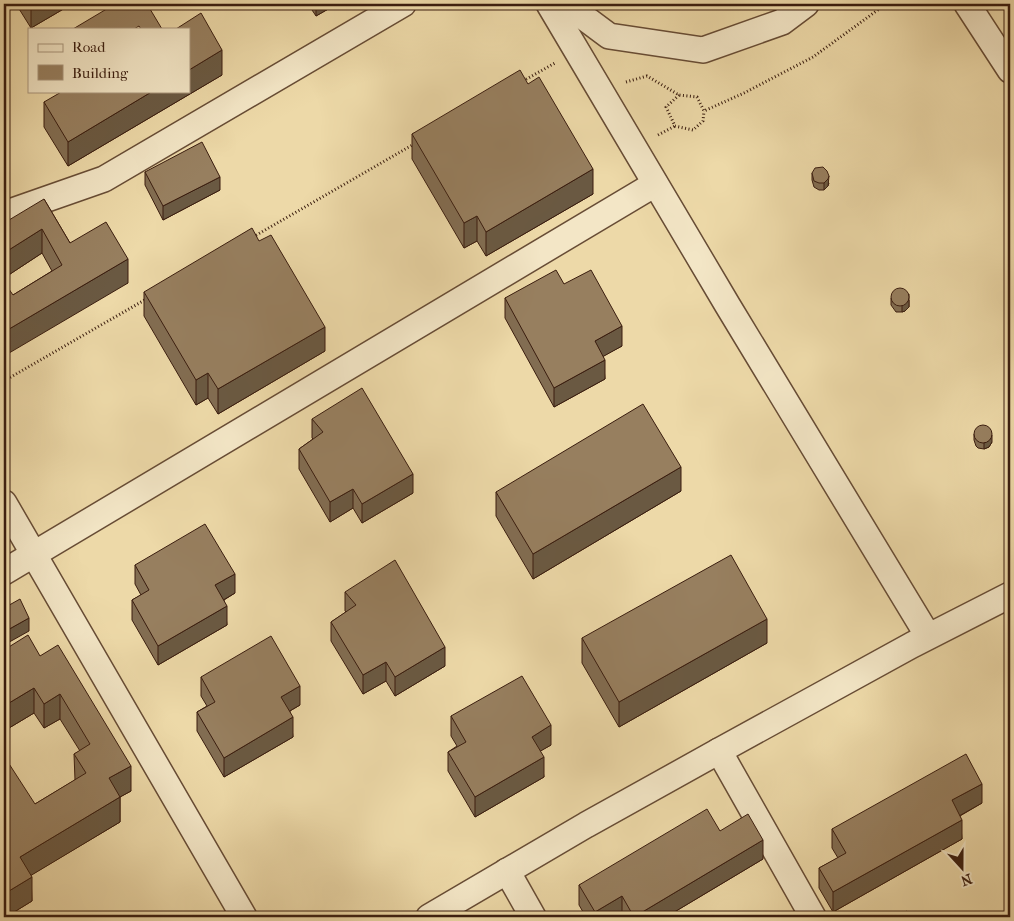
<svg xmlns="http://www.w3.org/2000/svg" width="1014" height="921" font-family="'IM FELL French Canon',serif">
<rect width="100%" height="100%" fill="#edd9a8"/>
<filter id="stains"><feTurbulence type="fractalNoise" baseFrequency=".004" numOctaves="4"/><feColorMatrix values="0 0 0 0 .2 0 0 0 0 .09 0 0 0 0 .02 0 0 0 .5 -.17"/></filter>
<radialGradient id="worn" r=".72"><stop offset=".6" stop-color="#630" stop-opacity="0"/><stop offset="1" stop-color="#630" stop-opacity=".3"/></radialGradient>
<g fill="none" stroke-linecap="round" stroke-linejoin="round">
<!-- street casing -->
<g stroke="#674c35" stroke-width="28">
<g id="street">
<path d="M549,4L728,306L928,636"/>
<path d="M566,4L609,36L703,50L782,22L806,4"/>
<path d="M967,4L1010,70"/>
<path d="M4,214L104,179L403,4"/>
<path d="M4,503L244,917"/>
<path d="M4,572L655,184"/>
<path d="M719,751L813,917"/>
<path d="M507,871L533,917"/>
<path d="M429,917L586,825L719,751L912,645L1010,595"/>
</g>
</g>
<!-- path -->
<g stroke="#3a1d0f" stroke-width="3" stroke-dasharray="1 2.5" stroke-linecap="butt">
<path d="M523,81L555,63"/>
<path d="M626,82L647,76L679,95L697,97L704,111L744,93L813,57L886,4"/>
<path d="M679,95L666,107L675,126L693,130L703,121L704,111"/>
<path d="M658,135L675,126"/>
<path d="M253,237L414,144"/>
<path d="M4,381L148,298"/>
</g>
<!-- street -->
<use href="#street" stroke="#f3e6c6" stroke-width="25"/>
</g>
<!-- wall -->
<g fill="#826d52" stroke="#3a1d0f">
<path d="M16,4H72L31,28Z"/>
<path d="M308,4H337L316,16Z"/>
<path d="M222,75L68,166L44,127V102Z"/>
<path d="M528,84L593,194L486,256L477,241L464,248L412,159V134Z"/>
<path d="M145,172L220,190L163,220L145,185Z"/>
<path d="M812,173L829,183L828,186L824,190H819L814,187L812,180Z"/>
<path d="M44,199L70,243L128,283L13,295L52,271L42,253L4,278Z"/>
<path d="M564,284L622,346L603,356L605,379L554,407L505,318V298Z"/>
<path d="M144,292L325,351L218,414L208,398L196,405L144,316Z"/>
<path d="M909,294V307L905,311L902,312H896L891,305V298Z"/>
<path d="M312,419L413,493L362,523L353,508L330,522L299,469V449L313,439L312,438Z"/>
<path d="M974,434L992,442L989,447L984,449L978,448L976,446L974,440Z"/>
<path d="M681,491L533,579L496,516V492Z"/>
<path d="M135,565L235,593L224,600L227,625L158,665L132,620V600L141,595L135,584Z"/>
<path d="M345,592L445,666L395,696L386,681L363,694L331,641V622L346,612L345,611Z"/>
<path d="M582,638L767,643L619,727L582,663Z"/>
<path d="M40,656L131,791L120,797V822L31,875L32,901L6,917L35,804L75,780L74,754L80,751L60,719L44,728L34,713L4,731Z"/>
<path d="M201,677L300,705L290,711L293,737L224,777L197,731V712L207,706L201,696Z"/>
<path d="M451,716L551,745L540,751L544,777L475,817L448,771V752L457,746L451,736Z"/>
<path d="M982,803L960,816L962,839L833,912L819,888V868L838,858L832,848V829Z"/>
<path d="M720,831L763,859L666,917H623L622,916L619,917H586L579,905V885Z"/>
</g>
<!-- shaded-wall -->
<g fill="#6a5942" stroke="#3a1d0f">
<path d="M31,4H72L31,28Z"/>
<path d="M316,4H337L316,16Z"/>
<path d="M222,50V75L68,166V142L153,91H189V70Z"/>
<path d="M593,169V194L486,256V232Z"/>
<path d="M829,176L828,186L824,190V183Z"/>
<path d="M220,177V190L163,220V206Z"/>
<path d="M477,216V241L464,248V223Z"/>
<path d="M42,229V253L4,278V253Z"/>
<path d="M128,259V283L4,356V332Z"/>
<path d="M909,300V307L905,311L902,312V305Z"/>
<path d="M622,326V346L595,361V341Z"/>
<path d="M325,327V351L218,414V389Z"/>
<path d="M605,360V379L554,407V388Z"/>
<path d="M208,373V398L196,405V380Z"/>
<path d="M992,435V442L989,447L984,449V443Z"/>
<path d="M681,467V491L533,579V554Z"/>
<path d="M413,474V493L362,523V504Z"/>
<path d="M353,489V508L330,522V502Z"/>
<path d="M235,574V593L215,605V585Z"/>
<path d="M227,606V625L158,665V646Z"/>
<path d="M29,618V631L4,645V632Z"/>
<path d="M767,619V643L619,727V702Z"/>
<path d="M445,647V666L395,696V677Z"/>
<path d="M386,662V681L363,694V675Z"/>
<path d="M300,686V705L281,716V697Z"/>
<path d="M34,688V713L4,731V706Z"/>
<path d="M60,694V719L44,728V704Z"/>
<path d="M293,717V737L224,777V758Z"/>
<path d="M551,725V745L532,756V737Z"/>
<path d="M544,757V777L475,817V797Z"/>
<path d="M131,766V791L109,803V778Z"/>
<path d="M982,784V803L952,820V800Z"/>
<path d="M120,797V822L20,882V857Z"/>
<path d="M962,820V839L833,912V892Z"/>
<path d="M763,840V859L666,917H634Z"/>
<path d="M32,877V901L6,917H4V894Z"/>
<path d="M622,896V916L619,917H595V912Z"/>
</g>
<!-- building -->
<g fill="#977f5f" stroke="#3a1d0f">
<path d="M115,4H147L162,29H141L139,26L134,29H73Z"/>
<path d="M201,13L222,50L189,70V29H176Z"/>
<path d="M520,70L528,84L539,77L593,169L486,232L477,216L464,223L412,134Z"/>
<path d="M63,91H153L68,142L44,102Z"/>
<path d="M202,142L220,177L163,206L145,172Z"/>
<path d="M823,167L827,171L829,176L828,179L824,183H819L814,181L812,173L815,168Z"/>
<path d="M44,199L70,243L106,222L128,259L4,332V282L13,295L62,265L42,229L4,253V223Z"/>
<path d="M252,228L259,241L271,235L325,327L218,389L208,373L196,380L144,292Z"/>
<path d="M556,270L564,284L591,270L622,326L595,341L605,360L554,388L505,298Z"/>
<circle cx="900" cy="297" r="9"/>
<path d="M362,388L413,474L362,504L353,489L330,502L299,449L323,432L312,419Z"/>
<path d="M643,404L681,467L533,554L496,492Z"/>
<circle cx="983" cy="434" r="9"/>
<path d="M205,524L235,574L215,585L227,606L158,646L132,600L149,590L135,565Z"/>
<path d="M731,555L767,619L619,702L582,638Z"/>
<path d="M395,560L445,647L395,677L386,662L363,675L331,622L356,605L345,592Z"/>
<path d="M20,599L29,618L4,632V608Z"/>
<path d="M28,635L40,656L58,645L131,766L109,778L120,797L20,857L32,877L4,894V756L35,804L86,773L74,754L90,744L60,694L44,704L34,688L4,706V650Z"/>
<path d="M271,636L300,686L281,697L293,717L224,758L197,712L215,702L201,677Z"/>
<path d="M522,676L551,725L532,737L544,757L475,797L448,752L466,742L451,716Z"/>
<path d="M966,754L982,784L952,800L962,820L833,892L819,868L846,853L832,829Z"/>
<path d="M707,809L720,831L748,814L763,840L634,917L622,896L595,912L579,885Z"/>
<path d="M907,911L911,917H897Z"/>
</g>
<!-- margin -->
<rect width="1014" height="921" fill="none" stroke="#edd9a8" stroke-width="20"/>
<rect x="5" y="5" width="1004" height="911" fill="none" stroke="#3a1d0f" stroke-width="2.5"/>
<rect x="10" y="10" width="994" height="901" fill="none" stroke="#3a1d0f"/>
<!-- legend -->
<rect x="28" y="28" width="162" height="65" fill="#f3e6c6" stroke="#a9967d"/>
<rect x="38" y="44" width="25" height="8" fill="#f3e6c6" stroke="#a9967d"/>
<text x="72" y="52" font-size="15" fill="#3a1d0f">Road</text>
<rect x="38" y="65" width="25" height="15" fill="#977f5f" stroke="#a9967d"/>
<text x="72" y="78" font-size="15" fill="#3a1d0f">Building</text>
<!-- north arrow -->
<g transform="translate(962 868) rotate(159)" stroke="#f3e6c6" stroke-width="4" paint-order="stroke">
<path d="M0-4L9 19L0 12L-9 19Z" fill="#3a1d0f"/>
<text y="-8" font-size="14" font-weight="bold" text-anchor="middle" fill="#3a1d0f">N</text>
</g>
<rect width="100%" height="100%" filter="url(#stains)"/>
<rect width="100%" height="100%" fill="url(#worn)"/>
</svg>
